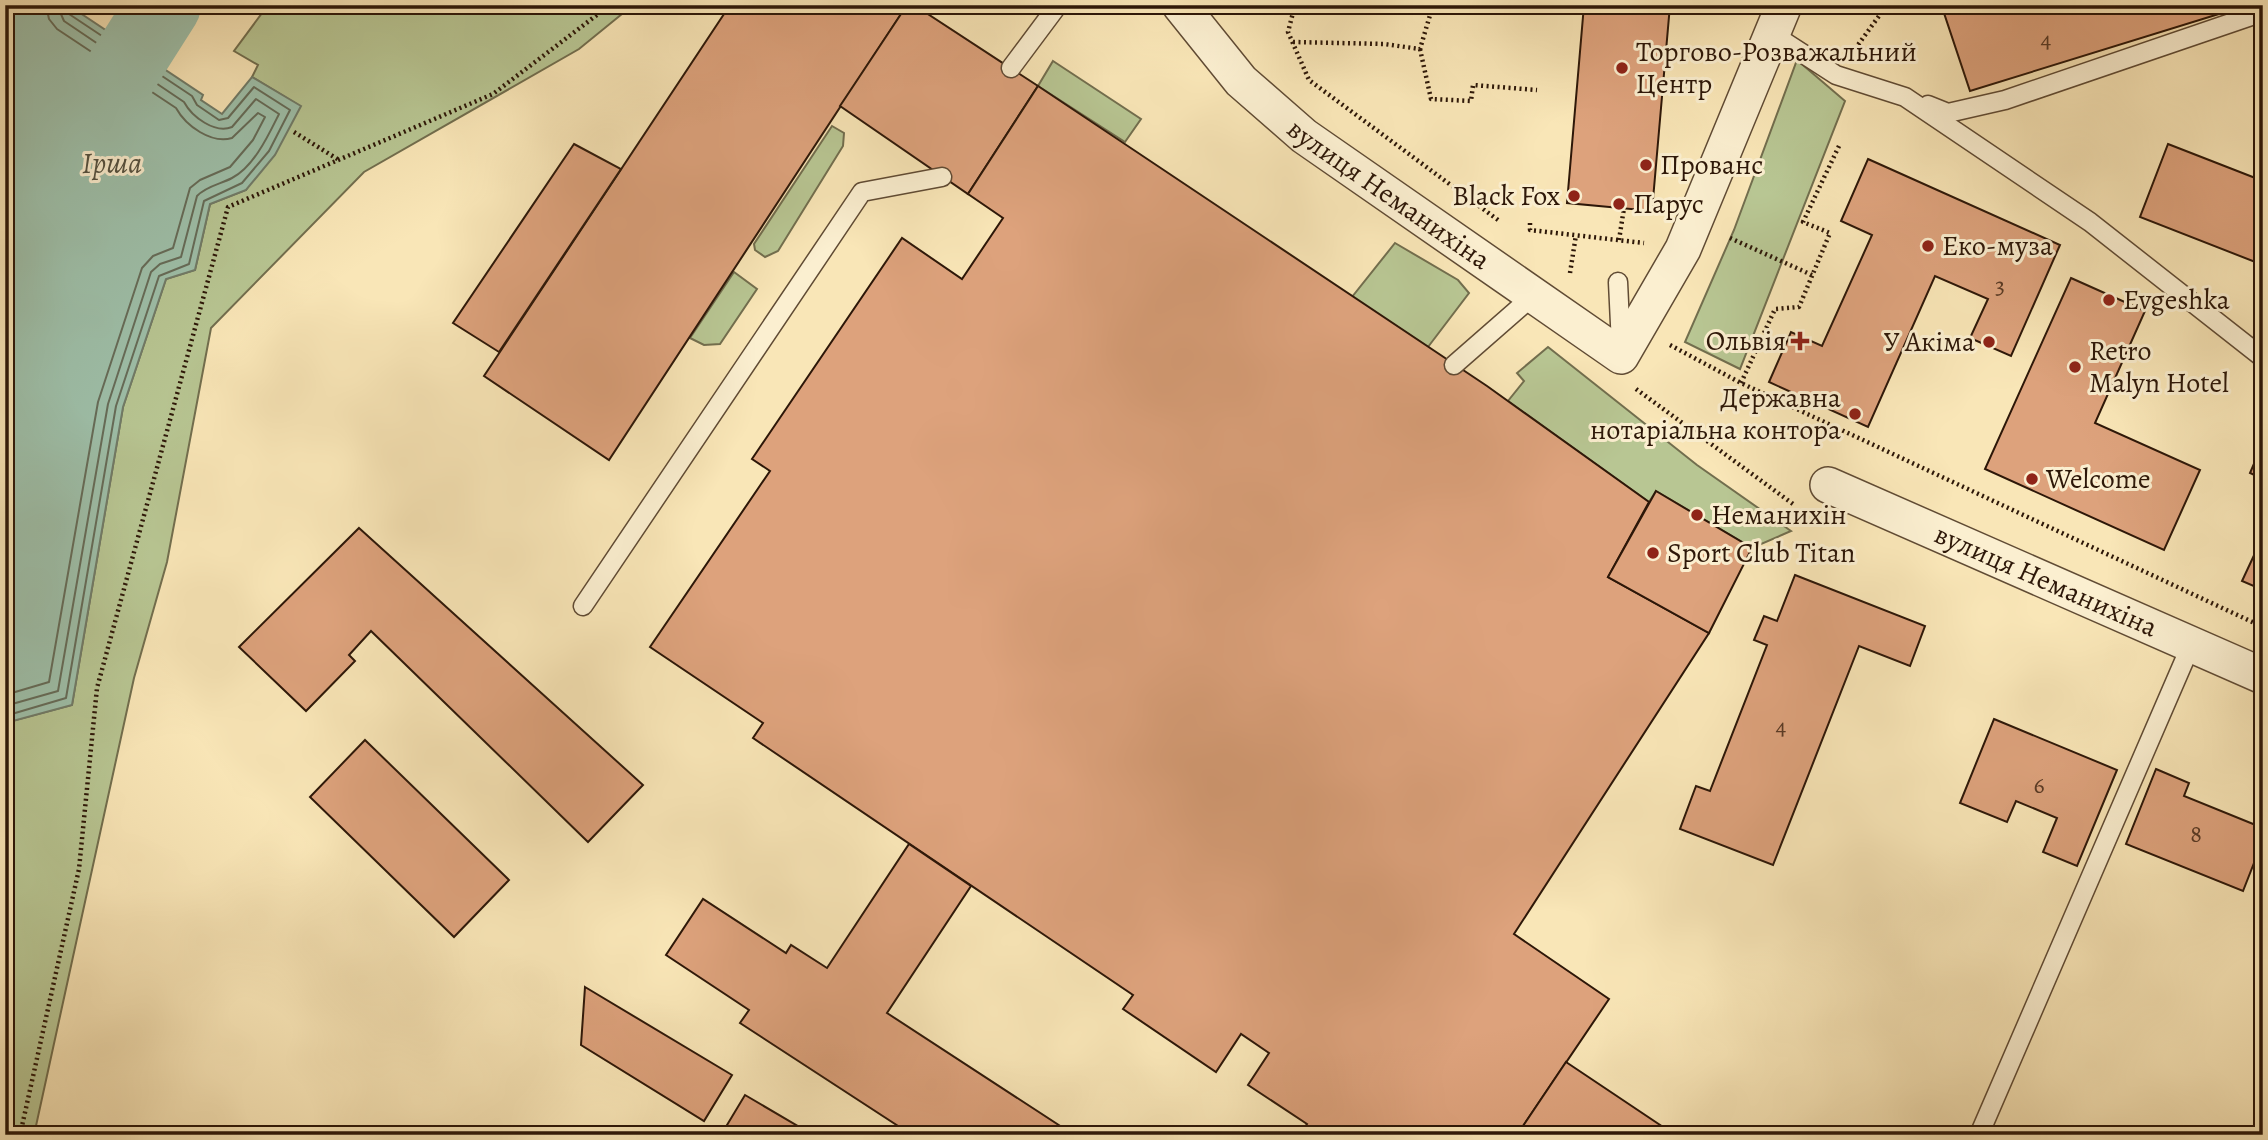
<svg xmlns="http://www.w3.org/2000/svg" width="2268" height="1140" font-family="Alegreya,serif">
<rect width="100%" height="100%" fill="#f9e6b7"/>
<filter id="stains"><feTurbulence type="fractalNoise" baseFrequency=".00286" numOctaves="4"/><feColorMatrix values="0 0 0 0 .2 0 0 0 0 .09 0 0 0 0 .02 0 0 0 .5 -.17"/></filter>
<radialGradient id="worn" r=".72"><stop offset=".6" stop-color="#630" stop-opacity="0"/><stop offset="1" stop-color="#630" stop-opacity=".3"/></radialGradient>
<!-- green -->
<g fill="#b8c693" stroke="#726e4e" stroke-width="2">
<path d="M268,5H633L579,49L364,172L211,328L167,562L134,678L34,1135H5V776L8,722L72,705L123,407L166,279L195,270L210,204L246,190L300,106L252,77L258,65L234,51Z"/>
<path d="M1797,60L1845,101L1740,369L1685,342L1734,230Z"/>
<path d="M1053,61L1141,119L1125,142L1038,86Z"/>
<path d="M832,126L844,133L843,146L778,251L765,257L755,250L754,244Z"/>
<path d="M1395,243L1458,280L1469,293L1428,347L1352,297Z"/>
<path d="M734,272L757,289L720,344L704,345L690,338Z"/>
<path d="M1548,347L1697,465L1791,531L1752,548L1656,491L1649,502L1508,401L1524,381L1517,373Z"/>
</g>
<!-- water -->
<path fill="#9ec0aa" stroke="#717c69" stroke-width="2" d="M5,5H68L203,95L201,100L222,114L252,77L301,106L275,155L246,190L210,204L195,270L166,279L123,407L72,705L9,722L5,776Z"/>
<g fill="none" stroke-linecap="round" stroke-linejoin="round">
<!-- shore -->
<g stroke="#666c59" stroke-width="2">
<path d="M5,695L49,682L98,402L142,268L153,256L173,248L190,188L200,180L230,167L253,140L265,117L258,113L232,138C211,144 186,126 176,108L57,29L49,19L46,5"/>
<path d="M5,706L58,691L108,404L151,272L160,264L181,257L197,196C206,186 221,184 232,178C254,167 269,134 279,114L256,99L232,127C215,134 192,117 184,102L64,21L57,5"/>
<path d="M5,716L66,698L116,406L159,276L189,264L204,201L242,183L269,151L290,110L254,87L228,118L219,120L197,105L192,96L69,14L66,5"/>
</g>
<!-- river -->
<path stroke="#9ec0aa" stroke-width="74" d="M82,134L164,5"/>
</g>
<!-- building -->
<g fill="#dda27c" stroke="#2d1708" stroke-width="2">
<path d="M730,5H907L609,460L484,376Z"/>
<path d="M907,5H914L1038,86L968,194L840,106Z"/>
<path d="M1584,5H1670L1652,211L1567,203Z"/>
<path d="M1957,5H2248L1970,91L1943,10Z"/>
<path d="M1038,86L1487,386L1649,502L1608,577L1709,633L1514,934L1609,999L1517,1135H1316L1305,1127L1307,1124L1248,1085L1269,1053L1241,1034L1216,1072L1123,1009L1133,995L753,738L763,723L650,647L770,471L752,459L902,238L962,279L1003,218L968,194Z"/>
<path d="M574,144L621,169L499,352L453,323Z"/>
<path d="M2168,144L2263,181V265L2140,217Z"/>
<path d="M1868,159L2060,245L2011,356L1970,338L1988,299L1935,276L1868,427L1769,382L1791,332L1822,346L1872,235L1841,221Z"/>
<path d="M2071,278L2145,311L2095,423L2200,470L2164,550L1985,469Z"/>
<path d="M2262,445H2263V479L2250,473Z"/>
<path d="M1656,491L1752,548L1709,633L1608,577Z"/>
<path d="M359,528L643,785L588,842L371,631L349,655L355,661L306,711L239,647Z"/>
<path d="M2263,536V590L2242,581Z"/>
<path d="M1795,575L1925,626L1910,666L1859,646L1773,865L1680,829L1696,786L1710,791L1767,645L1754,640L1764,616L1777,621Z"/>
<path d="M1994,719L2117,770L2077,866L2043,852L2057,818L2016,801L2007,822L1960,803Z"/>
<path d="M365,740L509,880L454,937L310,797Z"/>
<path d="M2156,769L2189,783L2184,796L2263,828V840L2243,891L2126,844Z"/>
<path d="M909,844L971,886L887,1013L1074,1135H912L740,1023L749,1010L666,955L703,899L786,953L791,945L827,968Z"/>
<path d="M585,987L732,1075L704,1121L581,1045Z"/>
<path d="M1566,1062L1675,1135H1517Z"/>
<path d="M745,1095L813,1135H721Z"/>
</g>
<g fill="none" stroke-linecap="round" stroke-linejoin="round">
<!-- service casing -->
<g stroke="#604b34" stroke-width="21">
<g id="service">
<path d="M1774,35L1836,75L1905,97L2090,222L2263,358"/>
<path d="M1011,68L1058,5"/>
<path d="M1928,105L1948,113L2005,100L2263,12"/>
<path d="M1618,282L1621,345"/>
<path d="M1454,365L1534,295"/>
<path d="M583,606L862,192L942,177"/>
<path d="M1979,1135L2191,645"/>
</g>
</g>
<!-- minor casing -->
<g stroke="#604b34" stroke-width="38">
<g id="minor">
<path id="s1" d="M1180,5L1241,81L1304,136L1621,356L1683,249L1784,5"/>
<path id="s2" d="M1828,485L2263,676"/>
</g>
</g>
<!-- path -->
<g stroke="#2d1708" stroke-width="4.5" stroke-dasharray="2 3.5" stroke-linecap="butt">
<path d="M1295,5L1288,32L1309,80L1498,220"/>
<path d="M1293,42L1384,44L1420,49L1433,5"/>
<path d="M1420,49L1431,99L1471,101L1473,85L1537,90"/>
<path d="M1855,49L1887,5"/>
<path d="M294,132L339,160"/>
<path d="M1530,223V230L1644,243"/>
<path d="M1730,238L1812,275"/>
<path d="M1619,240L1624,208"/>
<path d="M1570,273L1576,235"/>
<path d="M1670,345L1741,383L2263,627"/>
<path d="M1741,383L1775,309L1799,307L1830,233L1803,222L1839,146"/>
<path d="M1636,389L1793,504"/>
<path d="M20,1135L79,869L97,688L228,207L493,94L610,5"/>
</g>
<!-- service -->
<use href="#service" stroke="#fbefd0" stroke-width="18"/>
<!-- minor -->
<use href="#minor" stroke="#fbefd0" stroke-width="35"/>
</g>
<!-- markers -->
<g fill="#8f2418" stroke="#fbefd0" stroke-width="2.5">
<circle cx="1622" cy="68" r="7"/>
<circle cx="1646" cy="165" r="7"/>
<circle cx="1574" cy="196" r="7"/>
<circle cx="1619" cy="204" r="7"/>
<circle cx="1928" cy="246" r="7"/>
<circle cx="2109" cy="300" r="7"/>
<path d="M1796.5 330.5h7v7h7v7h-7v7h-7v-7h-7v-7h7z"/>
<circle cx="1989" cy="342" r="7"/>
<circle cx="2075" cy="367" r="7"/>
<circle cx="1855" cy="414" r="7"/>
<circle cx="2032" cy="479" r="7"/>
<circle cx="1697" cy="515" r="7"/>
<circle cx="1653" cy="553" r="7"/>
</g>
<g text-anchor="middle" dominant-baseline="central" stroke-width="6" stroke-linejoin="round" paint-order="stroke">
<!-- number labels -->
<g font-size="24" fill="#593a25">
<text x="2046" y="39">4</text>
<text x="2000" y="286">3</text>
<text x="1781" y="726">4</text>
<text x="2039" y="785">6</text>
<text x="2196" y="834">8</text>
</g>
<!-- poi labels -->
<g font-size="28" fill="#2d1708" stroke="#fbefd0" text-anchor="start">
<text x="1636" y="52">Торгово-Розважальний<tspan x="1636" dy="32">Центр</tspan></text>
<text x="1660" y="165">Прованс</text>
<text x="1560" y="196" text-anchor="end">Black Fox</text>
<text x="1633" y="204">Парус</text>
<text x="1942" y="246">Еко-муза</text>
<text x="2123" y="300">Evgeshka</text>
<text x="1786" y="341" text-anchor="end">Ольвія</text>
<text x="1975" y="342" text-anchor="end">У Акіма</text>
<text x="2089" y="351">Retro<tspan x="2089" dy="32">Malyn Hotel</tspan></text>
<text x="1841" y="398" text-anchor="end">Державна<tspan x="1841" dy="32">нотаріальна контора</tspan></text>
<text x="2046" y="479">Welcome</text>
<text x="1711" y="515">Неманихін</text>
<text x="1667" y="553">Sport Club Titan</text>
</g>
<!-- street labels -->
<g font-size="28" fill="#2d1708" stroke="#fbefd0">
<text stroke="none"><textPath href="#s1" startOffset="284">вулиця Неманихіна</textPath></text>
<text stroke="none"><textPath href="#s2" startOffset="238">вулиця Неманихіна</textPath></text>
</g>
<!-- water labels -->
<g font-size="30" font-style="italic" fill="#555241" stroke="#fbefd0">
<text x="112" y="163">Ірша</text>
</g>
</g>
<!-- margin -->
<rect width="2268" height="1140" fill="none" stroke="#f9e6b7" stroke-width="28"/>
<rect x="7" y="7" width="2254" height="1126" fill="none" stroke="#2d1708" stroke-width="3.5"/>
<rect x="14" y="14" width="2240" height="1112" fill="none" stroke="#2d1708" stroke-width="2"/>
<rect width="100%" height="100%" filter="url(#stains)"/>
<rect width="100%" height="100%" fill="url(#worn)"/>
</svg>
